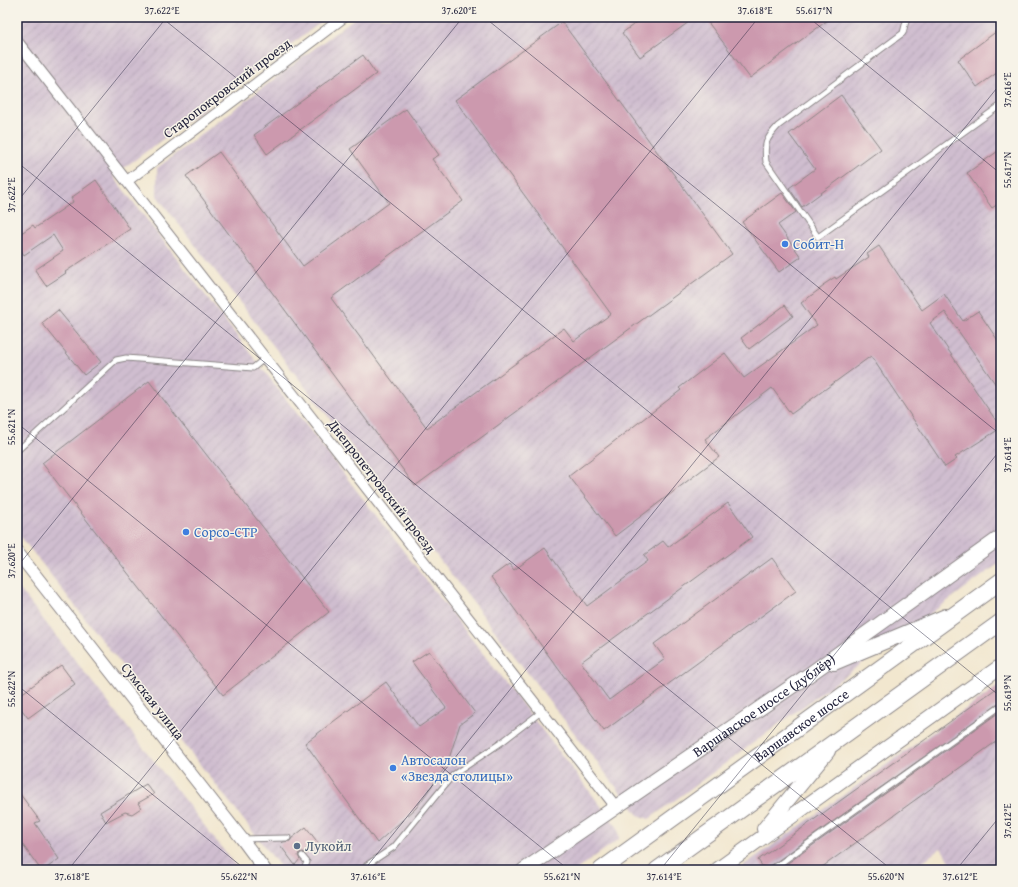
<svg xmlns="http://www.w3.org/2000/svg" width="1018" height="887" font-family="'Gentium Book Plus',serif">
<defs>
<pattern id="industrial-furrows" width="10" height="10" patternUnits="userSpaceOnUse"><rect width="10" height="10" fill="#cfbdcf"/><path d="M-1 1l2-2M0 10L10 0M9 11l2-2" fill="none" stroke="#b1a2b3"/></pattern>
</defs>
<rect width="100%" height="100%" fill="#f7f3e8"/>
<filter id="ink" filterUnits="userSpaceOnUse"><feTurbulence type="fractalNoise" baseFrequency=".025" numOctaves="2"/><feDisplacementMap in="SourceGraphic" scale="8" xChannelSelector="R" yChannelSelector="G"/><feConvolveMatrix kernelMatrix="1 2 1 2 8 2 1 2 1" color-interpolation-filters="sRGB"/></filter>
<filter id="wash" filterUnits="userSpaceOnUse"><feTurbulence type="fractalNoise" baseFrequency=".012" numOctaves="4" result="noise"/><feDisplacementMap in="SourceGraphic" scale="16" xChannelSelector="R" yChannelSelector="G"/><feGaussianBlur stdDeviation="0.9" result="paint"/><feColorMatrix in="noise" values="0 0 0 0 0 0 0 0 0 0 0 0 0 0 0 0 0 1.4 0 .05"/><feComposite in="paint" operator="in"/></filter>
<g filter="url(#wash)">
<rect width="100%" height="100%" fill="#f2e7cf"/>
<!-- industrial -->
<g fill="url(#industrial-furrows)">
<path d="M17,17H328L113,176L618,828L619,839L576,870H283L17,532Z"/>
<path d="M356,17H1001V562L649,819L638,815L157,196V168Z"/>
<path d="M17,586L239,870H17Z"/>
<path d="M1001,684V870H956L941,848L911,870H737Z"/>
</g>
<g id="blocks">
<!-- building -->
<g fill="#cc99ae">
<path d="M644,17H696L640,57L622,33Z"/>
<path d="M704,17H832L750,78Z"/>
<path d="M562,22L732,254L415,486L186,176L219,152L303,266L389,203L350,149L406,109L439,155L432,159L463,201L331,298L427,428L564,328L574,341L611,314L455,100Z"/>
<path d="M1001,28V70L977,87L958,60Z"/>
<path d="M363,55L376,74L267,154L254,135Z"/>
<path d="M841,95L881,149L802,207L789,188L815,169L789,134Z"/>
<path d="M1001,149V202L992,208L967,173Z"/>
<path d="M96,180L130,229L65,272L66,273L46,286L35,270L63,251L53,235L24,255L17,244V236L33,225L35,228L73,202L71,198Z"/>
<path d="M782,193L796,212L778,225L801,257L779,272L742,222Z"/>
<path d="M879,246L922,310L944,294L963,321L978,311L1001,345V392L945,312L930,323L1001,428L955,457L957,459L945,467L871,356L791,414L772,388L705,439L719,457L615,536L569,476L681,390L679,388L725,353L744,378L817,325L801,303L824,286L823,285L835,277L836,279L869,257L867,254Z"/>
<path d="M785,305L793,316L749,349L741,338Z"/>
<path d="M58,310L101,362L84,375L42,323Z"/>
<path d="M149,381L329,612L223,695L42,463Z"/>
<path d="M728,503L752,537L581,662L609,700L665,659L654,644L772,558L796,591L604,731L491,577L509,564L514,570L545,548L587,606L648,561L644,555L663,541L668,547Z"/>
<path d="M429,651L475,713L460,724L447,765L416,808L377,843L305,743L386,682L419,727L446,708L412,662Z"/>
<path d="M61,665L75,684L28,718L17,703V697Z"/>
<path d="M1001,685V702L769,867L767,870H765L758,860Z"/>
<path d="M1001,711V738L818,870H778Z"/>
<path d="M146,784L154,794L138,803L141,808L132,814L125,812L106,822L100,812Z"/>
<path d="M17,790L40,821L35,823L59,859L44,870H41L17,837Z"/>
<path d="M306,827L319,844L305,854L303,852L299,853L298,856L300,859L295,865L280,845L283,842L290,841L292,838Z"/>
</g>
</g>
</g>
<g filter="url(#ink)">
<use href="#blocks" fill-opacity="0" stroke="#8a8485" stroke-width="1"/>
<g fill="none" stroke-linecap="round" stroke-linejoin="round">
<!-- service casing -->
<g stroke="#8a8485" stroke-width="7">
<g id="service">
<path d="M907,17L903,33L778,126C765,140 764,144 766,162L818,237L1001,105"/>
<path d="M17,451L116,360L126,358L253,368L265,358"/>
<path d="M243,839L288,838"/>
<path d="M302,856L307,862L304,870"/>
<path d="M367,865L394,847L453,775L502,742L541,712"/>
<path d="M771,870L1001,706"/>
</g>
</g>
<!-- minor casing -->
<g stroke="#8a8485" stroke-width="12">
<g id="minor">
<path d="M17,41L616,807"/>
<path d="M127,181L344,17"/>
</g>
</g>
<!-- tertiary casing -->
<g stroke="#8a8485" stroke-width="14">
<path id="tertiary" d="M17,552L242,839L265,870"/>
</g>
<!-- secondary casing -->
<g stroke="#8a8485" stroke-width="16">
<g id="secondary">
<path d="M834,663L946,616"/>
<path d="M764,829L828,751"/>
<path id="s1" d="M524,870L810,674L1001,537"/>
<path d="M717,870L1001,666"/>
</g>
</g>
<!-- primary casing -->
<g stroke="#8a8485" stroke-width="18">
<g id="primary">
<path id="s2" d="M601,870L1001,581"/>
<path d="M657,870L1001,622"/>
</g>
</g>
<!-- service -->
<use href="#service" stroke="#fff" stroke-width="5"/>
<!-- minor -->
<use href="#minor" stroke="#fff" stroke-width="10"/>
<!-- tertiary -->
<use href="#tertiary" stroke="#fff" stroke-width="12"/>
<!-- secondary -->
<use href="#secondary" stroke="#fff" stroke-width="14"/>
<!-- primary -->
<use href="#primary" stroke="#fff" stroke-width="16"/>
</g>
</g>
<!-- ticks -->
<path fill="none" stroke="#22223b" stroke-width="1" stroke-opacity="0.45" d="M161,17L1001,697M484,17L1001,435M808,17L1001,174M17,162L892,870M17,202L167,17M17,423L569,870M17,567L463,17M17,685L246,870M68,870L759,17M364,870L1001,83M660,870L1001,449M956,870L1001,815"/>
<!-- markers -->
<g fill="#3f7fe0" stroke="#f7f3e8" stroke-width="1.5">
<circle cx="785" cy="244" r="4"/>
<circle cx="186" cy="532" r="4"/>
<circle cx="393" cy="768" r="4"/>
</g>
<circle fill="#5c6f8a" stroke="#f7f3e8" stroke-width="1.5" cx="297" cy="846" r="4"/>
<g text-anchor="middle" dominant-baseline="central" stroke-width="3" stroke-linejoin="round" paint-order="stroke">
<!-- street labels -->
<g font-size="14" fill="#22223b" stroke="#f7f3e8">
<text transform="translate(227 88) rotate(-37)">Старопокровский проезд</text>
<text transform="translate(382 486) rotate(52)">Днепропетровский проезд</text>
<text transform="translate(153 701) rotate(52)">Сумская улица</text>
<text stroke="none"><textPath href="#s1" startOffset="291">Варшавское шоссе (дублёр)</textPath></text>
<text stroke="none"><textPath href="#s2" startOffset="247">Варшавское шоссе</textPath></text>
</g>
<!-- shop labels -->
<g font-size="14" fill="#366cbe" stroke="#f7f3e8" text-anchor="start">
<text x="793" y="244">Собит-Н</text>
<text x="194" y="532">Сорсо-СТР</text>
<text x="401" y="760">Автосалон<tspan x="401" dy="16">«Звезда столицы»</tspan></text>
</g>
<!-- service labels -->
<g font-size="14" fill="#4e5e75" stroke="#f7f3e8" text-anchor="start">
<text x="305" y="846">Лукойл</text>
</g>
</g>
<!-- margin -->
<rect width="1018" height="887" fill="none" stroke="#f7f3e8" stroke-width="44"/>
<rect x="22" y="22" width="974" height="843" fill="none" stroke="#22223b" stroke-width="1.5"/>
<g font-size="10" text-anchor="middle" fill="#22223b">
<text x="162" y="14">37.622°E</text>
<text x="459" y="14">37.620°E</text>
<text x="755" y="14">37.618°E</text>
<text x="814" y="14">55.617°N</text>
<text transform="translate(1007 90) rotate(-90)" y="4">37.616°E</text>
<text transform="translate(1007 170) rotate(-90)" y="4">55.617°N</text>
<text transform="translate(11 195) rotate(-90)" y="4">37.622°E</text>
<text transform="translate(11 427) rotate(-90)" y="4">55.621°N</text>
<text transform="translate(1007 455) rotate(-90)" y="4">37.614°E</text>
<text transform="translate(11 561) rotate(-90)" y="4">37.620°E</text>
<text transform="translate(11 689) rotate(-90)" y="4">55.622°N</text>
<text transform="translate(1007 693) rotate(-90)" y="4">55.619°N</text>
<text transform="translate(1007 821) rotate(-90)" y="4">37.612°E</text>
<text x="72" y="880">37.618°E</text>
<text x="239" y="880">55.622°N</text>
<text x="368" y="880">37.616°E</text>
<text x="562" y="880">55.621°N</text>
<text x="664" y="880">37.614°E</text>
<text x="886" y="880">55.620°N</text>
<text x="960" y="880">37.612°E</text>
</g>
</svg>
